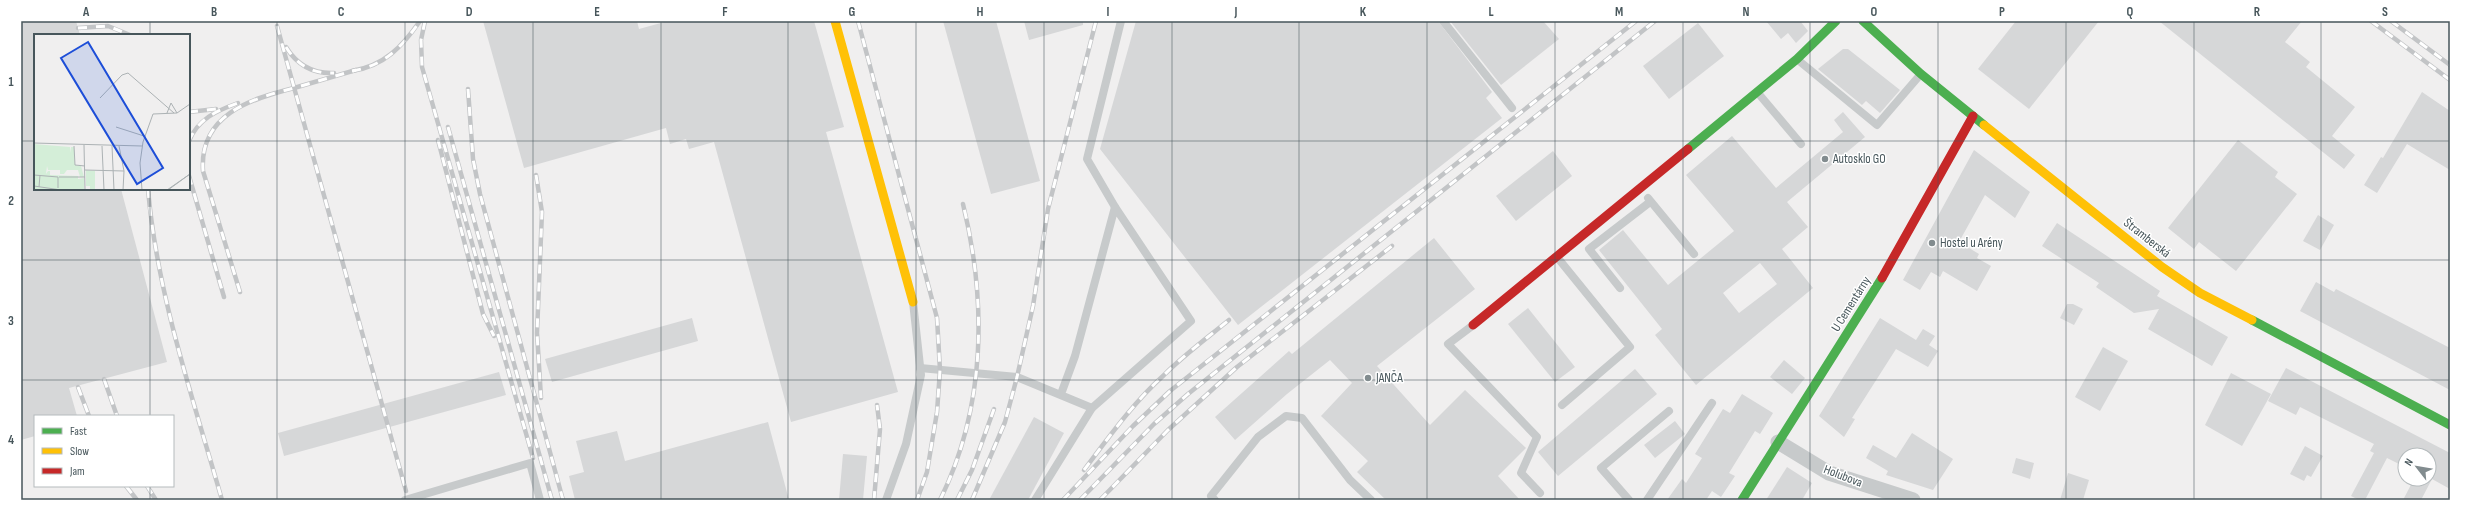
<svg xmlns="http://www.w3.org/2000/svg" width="2471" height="521" font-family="'Sofia Sans Condensed',sans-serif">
<rect width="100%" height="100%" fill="#f0efef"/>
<!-- building -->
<g fill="#d6d7d8" fill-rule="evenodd">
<path d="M21,21H76L80,35H35V189H121L167,362L69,388L77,416H35V436L21,440Z"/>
<path d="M483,21H637L639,29L668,21H814L844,127L826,132L898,392L791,422L714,142L689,149L686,139L670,144L666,128L524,168Z"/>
<path d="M943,21H996L1040,181L991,194Z"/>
<path d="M1024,21H1083V25L1029,40Z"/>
<path d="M1136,21H1438L1492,92L1486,98L1502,118L1238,325L1100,149Z"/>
<path d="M1450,21H1543L1559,39L1501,85Z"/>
<path d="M1766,21H1803L1801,22L1808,31L1796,43L1788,33L1781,39Z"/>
<path d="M2016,21H2099L2029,109L1978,69Z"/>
<path d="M2159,21H2302L2285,42L2310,62L2306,67L2355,107L2332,136L2355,155L2344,169Z"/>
<path d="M1698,23L1724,56L1669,99L1643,66Z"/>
<path d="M1843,49H1848L1900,90L1880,113L1866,101L1862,105L1818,69Z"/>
<path d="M2422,92L2450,111V170L2407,144L2377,193L2364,185L2381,157L2383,158Z"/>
<path d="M1843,112L1865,137L1787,202L1808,227L1782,249L1813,288L1696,385L1655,335L1662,329L1599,250L1623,230L1668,285L1734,231L1686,175L1732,136L1776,188L1843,132L1834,120ZM1760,263L1777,284L1739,313L1723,293Z"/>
<path d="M2238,140L2278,172L2275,177L2297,194L2236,271L2199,242L2194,249L2168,228Z"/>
<path d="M1974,150L2030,192L2015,218L1985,195L1959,242L1979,254L1977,258L1991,266L1977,291L1943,271L1940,277L1931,272L1920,290L1903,280Z"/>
<path d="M1553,151L1572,176L1516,221L1496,196Z"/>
<path d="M2318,215L2334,225L2320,250L2303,241Z"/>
<path d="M2057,223L2160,291L2157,296L2228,337L2212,366L2148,329L2159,309L2134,313L2096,287L2099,283L2042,246Z"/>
<path d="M1434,238L1475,289L1377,366L1430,425L1465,390L1526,448L1498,476L1520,500H1386L1357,472L1368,461L1321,416L1352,383L1330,360L1287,394L1235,440L1215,417L1289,351L1292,354Z"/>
<path d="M2316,282L2334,292L2336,289L2450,348V390L2300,311Z"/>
<path d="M2067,304H2073L2083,309L2074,325L2060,318Z"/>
<path d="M1528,308L1575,367L1555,382L1508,324Z"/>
<path d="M692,318L698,341L552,382L545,359Z"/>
<path d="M1880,318L1916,340L1923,329L1935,336L1929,345L1938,351L1928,367L1896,349L1852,418L1855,419L1844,437L1819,416Z"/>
<path d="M2103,347L2128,361L2100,411L2075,397Z"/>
<path d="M1784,360L1805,378L1792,394L1770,377Z"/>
<path d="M2286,368L2450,453V489L2432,479L2421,500H2403L2414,479H2429V455H2405V467L2387,458L2365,500H2359L2351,496L2374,453L2370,451L2374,444L2300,407L2296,415L2268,401Z"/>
<path d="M1635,369L1657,394L1558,476L1538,452Z"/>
<path d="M499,372L506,395L284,456L278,433Z"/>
<path d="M2231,373L2271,394L2242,446L2205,425Z"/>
<path d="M1742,394L1773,413L1760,434L1755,431L1729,473L1735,476L1721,497L1712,491L1706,500H1667L1682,479L1686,483L1702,458L1695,454L1723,409L1730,413Z"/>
<path d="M1034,417L1064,433L1028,500H989Z"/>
<path d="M1675,421L1685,434L1655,458L1644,445Z"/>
<path d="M768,422L789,500H575L569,476L584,472L576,441L617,431L625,461Z"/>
<path d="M1912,433L1953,459L1933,490L1886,475L1888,471L1866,458L1873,445L1896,458Z"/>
<path d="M2305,446L2323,456L2311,477L2307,475L2304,481L2290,474Z"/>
<path d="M843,454L867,456L863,500H839Z"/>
<path d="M2016,458L2034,463L2030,479L2012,473Z"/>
<path d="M1787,467L1812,483L1802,500H1766Z"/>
<path d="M2068,473L2089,480L2083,500H2060Z"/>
</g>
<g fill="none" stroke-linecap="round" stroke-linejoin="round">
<!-- lane -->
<g stroke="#c7cacb" stroke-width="8">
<path d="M1443,21L1512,108"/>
<path d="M1798,60L1877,125L1920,75"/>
<path d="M1758,93L1801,144"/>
<path d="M1648,198L1694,254"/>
<path d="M1115,207L1087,159L1121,21"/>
<path d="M1557,257L1630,347L1562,405"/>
<path d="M1620,288L1589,249L1650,202"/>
<path d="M1472,326L1448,344L1537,437L1521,473L1540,493"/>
<path d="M920,368L1017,377L1092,408L1191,321L1115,207L1075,356L1061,394"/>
<path d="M405,500L530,463L540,500"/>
<path d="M886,500L906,444L921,375L913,302"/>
<path d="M1035,500L1092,408"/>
<path d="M1215,500L1211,496L1258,437L1286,416L1302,418L1350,480L1371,500"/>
<path d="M1629,500L1601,468L1669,411"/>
<path d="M1647,500L1712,403"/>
</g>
<!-- street -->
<path stroke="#c7cacb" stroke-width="15" d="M1778,442L1829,473L1913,500"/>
<!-- fast -->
<g stroke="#4caf50" stroke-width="9">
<path d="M1863,21L1921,74L1984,125"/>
<path d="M1688,149L1797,59L1836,21"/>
<path d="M2252,320L2450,425"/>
<path d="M1742,500L1882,278"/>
</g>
<!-- slow -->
<g stroke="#ffc107" stroke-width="9">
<path d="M835,21L913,302"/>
<path d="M1984,125L2162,267L2200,293L2252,320"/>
</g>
<!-- jam -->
<g stroke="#c62828" stroke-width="9">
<path d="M1882,278L1973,116"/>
<path d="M1473,325L1688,149"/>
</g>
<!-- rail casing -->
<g stroke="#c2c4c6" stroke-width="4.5">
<g id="rail">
<path d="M425,21L421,40L422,67L533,458"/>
<path d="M858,21L937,318L940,370L937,412L927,472L917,500"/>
<path d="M2371,21L2450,80"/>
<path d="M2391,21L2450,65"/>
<path d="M277,26L406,491"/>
<path d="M78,28L108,26L130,35"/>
<path d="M286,47C297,65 312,74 334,73"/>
<path d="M352,71C384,66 402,47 420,21"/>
<path d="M468,89L473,159L480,194L563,500"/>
<path d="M189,112L216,109"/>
<path d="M448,127L552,500"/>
<path d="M438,140L483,314L494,336"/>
<path d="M189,141C198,119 216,111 238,103"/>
<path d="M536,175L542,212L537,333L541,398"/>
<path d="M189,176L224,297"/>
<path d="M148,189C157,295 193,398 222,500"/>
<path d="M240,292L203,171C199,115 250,99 294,88C315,82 335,76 356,70"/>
<path d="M104,379L117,416"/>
<path d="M78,387L89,416"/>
<path d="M1084,470C1109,437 1133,403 1164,375C1184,355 1207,338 1229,320"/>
<path d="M126,486L137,500"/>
<path d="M147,486L156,500"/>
<path d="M874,500L880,429L877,405"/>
<path d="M940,500C986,407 987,302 963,204"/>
<path d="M957,500L972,470L994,409"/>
<path d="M972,500L1005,422L1017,377L1033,306L1048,209L1096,21"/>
<path d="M1063,500L1133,426L1170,391L1636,21"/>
<path d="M1080,500L1154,424L1188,394L1655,21"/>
<path d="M1100,500L1168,430L1237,367L1392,246"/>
</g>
</g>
<!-- rail -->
<use href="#rail" stroke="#fff" stroke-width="3" stroke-dasharray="9" stroke-linecap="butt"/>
</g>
<!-- grid -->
<path fill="none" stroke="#47565b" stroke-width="1" stroke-opacity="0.55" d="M150,21V35M277,21V500M405,21V500M533,21V500M661,21V500M788,21V500M916,21V500M1044,21V500M1172,21V500M1299,21V500M1427,21V500M1555,21V500M1683,21V500M1810,21V500M1938,21V500M2066,21V500M2194,21V500M2321,21V500M21,141H35M189,141H2450M150,189V416M21,260H2450M21,380H2450M150,486V500"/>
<!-- markers -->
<g fill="#828c8f" stroke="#fff" stroke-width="1.5">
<circle cx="1825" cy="159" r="4"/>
<circle cx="1932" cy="243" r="4"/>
<circle cx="1368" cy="378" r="4"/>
</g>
<g text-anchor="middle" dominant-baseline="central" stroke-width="3" stroke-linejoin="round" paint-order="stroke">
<!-- poi labels -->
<g font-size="13" fill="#47565b" stroke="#fff" text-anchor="start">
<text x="1833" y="159">Autosklo GO</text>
<text x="1940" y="243">Hostel u Arény</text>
<text x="1376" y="378">JANČA</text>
</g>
<!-- street labels -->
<g font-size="13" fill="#47565b" stroke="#fff">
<text transform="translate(2147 238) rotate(38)">Štramberská</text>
<text transform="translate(1851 304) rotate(-58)">U Cementárny</text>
<text transform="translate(1843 476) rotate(21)">Holubova</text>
</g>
</g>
<!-- overview -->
<g transform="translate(34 34)">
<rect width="156" height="156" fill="#f0efef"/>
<path d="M0,110L36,113V119L37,113H40L41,131L47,132L50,143H46L44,136H33L30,140H26V136H14L13,132L12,140L14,137H16V141L44,142V145L50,144V156H0ZM52,136L61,137V156H56V152H52Z" fill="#d4eed8"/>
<path fill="none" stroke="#acb2b4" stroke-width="1" d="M66,64L88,41L94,39L140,79M133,79L137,69L143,79M82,93L110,102M0,109L108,112M50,111L51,156M40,112L41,131L51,132M68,112L70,156M78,112L80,156M85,112L90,137L89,156M51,136L90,137M0,141L24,143V154M25,143H51M0,152L27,156M5,153L6,141M108,156L106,129L109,108L119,80L143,79L156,70M133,156L156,140M134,156L156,140"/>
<path fill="#1d4ed8" fill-opacity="0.15" stroke="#1d4ed8" stroke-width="2" d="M54,8L129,134L103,150L27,24Z"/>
<rect width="156" height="156" fill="none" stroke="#47565b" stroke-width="2"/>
</g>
<!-- border -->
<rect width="2471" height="521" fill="none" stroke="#ffffff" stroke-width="44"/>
<!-- legend -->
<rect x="34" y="415" width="140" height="72" fill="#ffffff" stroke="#b5bbbd"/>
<rect x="42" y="428" width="20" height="6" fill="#4caf50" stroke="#b5bbbd"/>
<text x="70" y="435" font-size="12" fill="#47565b">Fast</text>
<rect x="42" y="448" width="20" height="6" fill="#ffc107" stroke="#b5bbbd"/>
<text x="70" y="455" font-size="12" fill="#47565b">Slow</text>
<rect x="42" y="468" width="20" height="6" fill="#c62828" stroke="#b5bbbd"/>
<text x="70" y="475" font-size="12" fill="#47565b">Jam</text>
<!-- north arrow -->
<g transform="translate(2417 467) rotate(301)"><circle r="19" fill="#ffffff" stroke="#b5bbbd"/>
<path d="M0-3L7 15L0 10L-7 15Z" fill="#828c8f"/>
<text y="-6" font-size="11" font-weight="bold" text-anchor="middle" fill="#47565b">N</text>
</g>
<rect x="22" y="22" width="2427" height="477" fill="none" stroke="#47565b" stroke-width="1.5"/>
<g font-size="13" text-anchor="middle" font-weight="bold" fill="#47565b">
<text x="86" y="16">A</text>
<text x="214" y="16">B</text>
<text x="341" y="16">C</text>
<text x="469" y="16">D</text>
<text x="597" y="16">E</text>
<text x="725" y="16">F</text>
<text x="852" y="16">G</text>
<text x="980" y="16">H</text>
<text x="1108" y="16">I</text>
<text x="1236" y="16">J</text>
<text x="1363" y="16">K</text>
<text x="1491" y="16">L</text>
<text x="1619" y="16">M</text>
<text x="1746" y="16">N</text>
<text x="1874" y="16">O</text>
<text x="2002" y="16">P</text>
<text x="2130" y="16">Q</text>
<text x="2257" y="16">R</text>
<text x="2385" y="16">S</text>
<text x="11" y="86">1</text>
<text x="11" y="205">2</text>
<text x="11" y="325">3</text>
<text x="11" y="444">4</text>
</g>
</svg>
